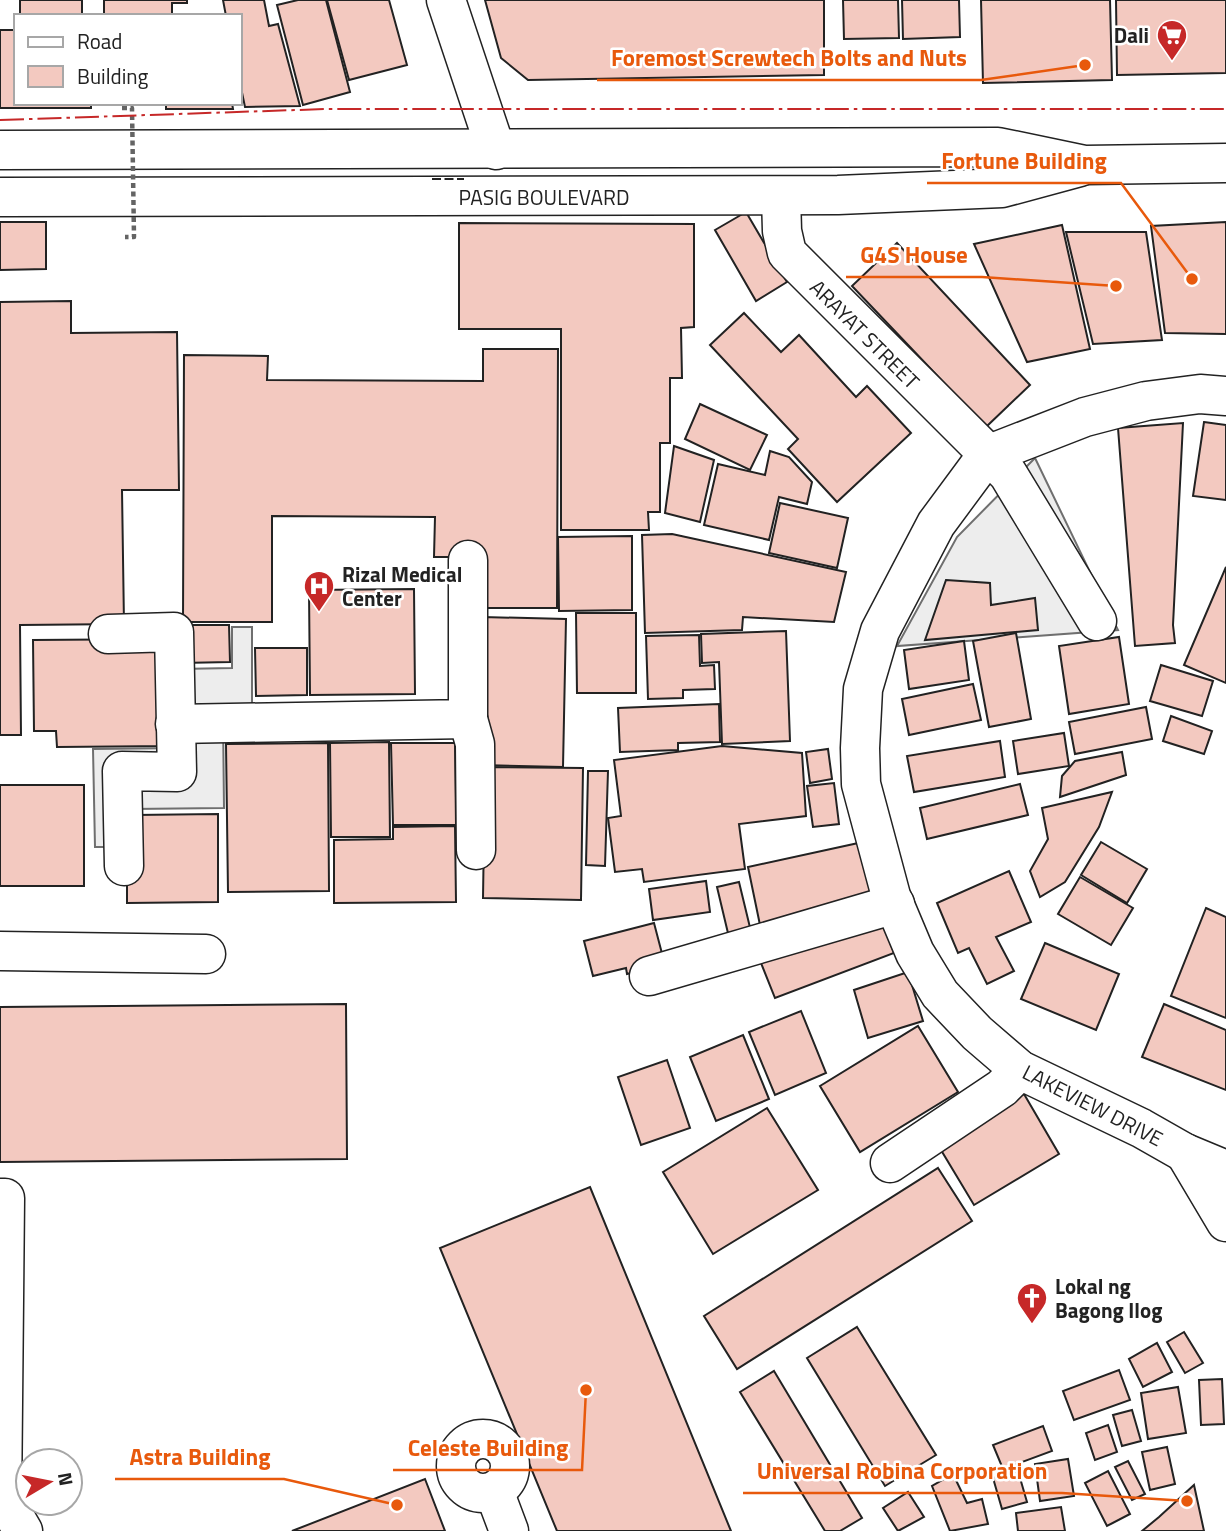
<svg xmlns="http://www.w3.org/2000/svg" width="1226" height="1531" font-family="'Titillium Web',sans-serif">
<rect width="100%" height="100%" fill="#fff"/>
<!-- parking -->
<g fill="#ededed" stroke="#6f6f6f" stroke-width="2">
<path d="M1035,458L1118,630L897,646L957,537Z"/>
<path d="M232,627H252V715L223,716L224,808L132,809V847H95L93,749L180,748L179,669L232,668Z"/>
</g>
<!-- building -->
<g fill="#f3c9c0" stroke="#222" stroke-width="2">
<rect x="20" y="0" width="62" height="16"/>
<path d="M104,0H187V3H172V16H104Z"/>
<path d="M223,0H264L269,26L278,24L300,106L245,107L240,83V16H226Z"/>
<path d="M298,0H326L350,92L303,105L277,5Z"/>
<path d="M327,0H389L407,65L349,80Z"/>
<path d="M485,0H824V75L528,80L501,58Z"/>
<path d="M843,0H898L899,38L844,39Z"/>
<path d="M902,0H959L960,37L903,39Z"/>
<path d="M981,0H1110L1112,80L983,83Z"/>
<path d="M1116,0H1226V73L1117,75Z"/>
<path d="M0,30H16V103H91V108H0Z"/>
<path d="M166,103H232L233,109H166Z"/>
<path d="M746,212L787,282L756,301L715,230Z"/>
<path d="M0,222H46V269L0,270Z"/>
<path d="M1226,222V334L1165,333L1151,226Z"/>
<path d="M459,223L694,224V327L681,328L682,378H670V443H660V512H648L649,530H561V329H459Z"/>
<path d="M1062,225L1090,349L1027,362L974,244Z"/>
<path d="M1066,232H1146L1162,340L1093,344Z"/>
<path d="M897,243L1030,385L986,427L852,286Z"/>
<path d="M71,301V333L177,332L179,490H122L124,624L20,625L21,735H0V302Z"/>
<path d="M744,313L781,352L799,335L856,397L867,386L911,433L837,502L788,449L798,439L710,345Z"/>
<path d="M483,349H558L557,608H474V557H434L435,517L272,516V622H183L184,355L268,356L267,380L483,381Z"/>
<path d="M700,404L767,435L750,470L685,439Z"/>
<path d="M1204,422L1226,425V500L1193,496Z"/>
<path d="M1183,423L1173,625L1175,643L1135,646L1118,428Z"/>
<path d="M674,446L714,460L700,522L665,513Z"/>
<path d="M770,451L789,457L812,482L807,504L779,497L769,540L704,525L718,464L765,475Z"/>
<path d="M780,503L848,518L837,568L769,553Z"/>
<path d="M672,534L846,572L834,622L743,617L742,630L645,633L642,535Z"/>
<path d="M632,536V610L559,611L558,537Z"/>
<path d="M1226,567V683L1184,665Z"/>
<path d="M946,580L990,583L991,605L1035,598L1038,630L925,640Z"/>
<path d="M414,589L415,694L310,695L309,590Z"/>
<path d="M576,613H636V693H577Z"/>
<path d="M482,617L566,619L563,767L480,765Z"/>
<path d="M181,625H229L230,662L181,663Z"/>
<path d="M786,631L790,741L722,744L719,662L702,663L701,634Z"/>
<path d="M1016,633L1031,719L989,727L973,641Z"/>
<path d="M699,635L700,666L714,665L715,689L683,690V698L648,699L646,636Z"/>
<path d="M1119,637L1129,704L1069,714L1059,646Z"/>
<path d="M168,639L169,746L57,747L56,731H34L33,640Z"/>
<path d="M964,641L969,680L909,689L904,650Z"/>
<path d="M255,648H307V695L256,696Z"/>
<path d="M1161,665L1213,681L1202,716L1150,701Z"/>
<path d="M973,684L981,720L909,735L902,699Z"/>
<path d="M719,704L720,742L678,743V750L620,752L618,708Z"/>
<path d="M1146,707L1152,739L1075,754L1069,722Z"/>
<path d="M1171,716L1212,731L1204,754L1163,741Z"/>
<path d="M1064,733L1069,766L1018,774L1013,741Z"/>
<path d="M1000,741L1005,777L914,792L907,756Z"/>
<path d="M389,742L390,837H331L330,743Z"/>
<path d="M328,743L329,891L228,892L226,744Z"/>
<path d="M391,743H455L456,825H393Z"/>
<path d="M722,746L802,753L806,816L739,824L745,869L644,882L642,869L615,872L608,818L621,816L614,760Z"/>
<path d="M828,749L832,779L810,783L806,752Z"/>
<path d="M1122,752L1126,775L1060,797L1062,776L1075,761Z"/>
<path d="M485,767L583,768L581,900L483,898Z"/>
<path d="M588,771H608L605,866L586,865Z"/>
<path d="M834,783L839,824L813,827L807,786Z"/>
<path d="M1020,784L1028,815L927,839L920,808Z"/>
<rect x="0" y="785" width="84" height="101"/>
<path d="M1112,792L1099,827L1065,882L1040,897L1030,871L1048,839L1042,808Z"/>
<path d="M218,814V902L127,903V853L134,815Z"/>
<path d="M455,826L456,902L334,903V840L393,839V827Z"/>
<path d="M863,842L875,900L760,925L748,867Z"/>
<path d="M1101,842L1147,869L1127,903L1081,875Z"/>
<path d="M1009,871L1031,922L996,937L1014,971L987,984L969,948L958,953L937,903Z"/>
<path d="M1080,877L1133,908L1111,945L1058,914Z"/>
<path d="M706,881L710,912L653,920L649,889Z"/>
<path d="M739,882L754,944L732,950L717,887Z"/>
<path d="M1206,908L1226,917V1018L1171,996Z"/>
<path d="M882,919L894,953L775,998L761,963Z"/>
<path d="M654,923L665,965L627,974L626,968L593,976L584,941Z"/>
<path d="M1045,943L1119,974L1096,1030L1021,999Z"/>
<path d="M908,972L923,1021L868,1038L854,990Z"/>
<path d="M346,1004L347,1159L0,1162V1007Z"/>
<path d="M1164,1004L1226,1030V1090L1142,1057Z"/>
<path d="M801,1011L826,1073L775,1095L749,1032Z"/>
<path d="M918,1026L958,1092L860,1152L820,1086Z"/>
<path d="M743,1035L769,1099L716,1121L690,1057Z"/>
<path d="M667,1060L690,1128L641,1145L618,1077Z"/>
<path d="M1024,1094L1059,1154L974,1205L938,1145Z"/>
<path d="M767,1108L818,1190L713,1254L663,1172Z"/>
<path d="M938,1168L972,1221L737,1369L704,1316Z"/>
<path d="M590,1187L731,1531H557L440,1248Z"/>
<path d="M857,1327L936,1455L885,1486L807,1358Z"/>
<path d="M1184,1332L1203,1363L1185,1373L1167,1342Z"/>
<path d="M1157,1343L1172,1372L1143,1387L1129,1359Z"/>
<path d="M1119,1370L1130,1400L1074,1420L1063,1391Z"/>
<path d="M774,1371L862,1518L840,1531H825L740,1392Z"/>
<path d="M1222,1379L1224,1424L1201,1425L1199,1380Z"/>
<path d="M1178,1387L1186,1433L1148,1439L1141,1393Z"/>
<path d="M1132,1410L1141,1441L1122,1446L1113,1415Z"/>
<path d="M1108,1425L1117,1452L1095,1460L1086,1433Z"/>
<path d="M1043,1426L1052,1451L1003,1469L993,1445Z"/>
<path d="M1167,1447L1175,1484L1150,1490L1142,1452Z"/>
<path d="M1068,1459L1074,1496L1040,1501L1035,1464Z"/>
<path d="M1128,1461L1145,1494L1132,1500L1115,1467Z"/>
<path d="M1018,1471L1027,1502L1002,1509L993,1478Z"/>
<path d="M1108,1471L1130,1514L1107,1526L1085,1483Z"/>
<path d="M953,1474L967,1503L982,1499L988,1524L950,1531L932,1486Z"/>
<path d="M425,1479L445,1531H292Z"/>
<path d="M1194,1485L1204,1531H1142L1159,1517Z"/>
<path d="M908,1492L924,1517L898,1531L883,1508Z"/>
<path d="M1061,1507L1065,1531H1018L1016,1513Z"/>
</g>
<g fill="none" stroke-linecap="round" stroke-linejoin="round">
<!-- minor casing -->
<g stroke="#222" stroke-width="41">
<g id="minor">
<path d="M446,0L496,150"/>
<path d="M781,196L782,231L787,253L1008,474L1097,621"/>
<path d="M1226,396L1200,394L1146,401L1085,417L987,455L936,524L880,631L863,689L860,748L861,784L891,896L915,953L940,994L977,1033L1020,1070L1141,1128L1185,1153L1226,1170"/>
<path d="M108,634L174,632L177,772L122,771L124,866"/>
<path d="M468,719L475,744L476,850"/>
<path d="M175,724L468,719V560"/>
<path d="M0,951L206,954"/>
<path d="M649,976L895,904"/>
<path d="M1185,1153L1226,1222"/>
<path d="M890,1163L1002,1088L1020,1070"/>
<path d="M0,1198H5L2,1504"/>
<circle cx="483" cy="1466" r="27"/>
<path d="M494,1491L509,1531"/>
<path d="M0,1504L12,1512L23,1531"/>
</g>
</g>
<!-- major casing -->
<g stroke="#222" stroke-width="41">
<g id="major">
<path d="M0,150L998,147L1085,165L1226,163"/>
<path d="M0,197L838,195L1002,188L1080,167"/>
</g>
</g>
<!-- minor -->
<use href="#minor" stroke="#fff" stroke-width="38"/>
<!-- major -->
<use href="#major" stroke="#fff" stroke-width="38"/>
<!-- path-bridge -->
<path stroke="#646464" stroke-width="4.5" stroke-dasharray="5 3.5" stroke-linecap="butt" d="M122,108H132L134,237H125"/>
<!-- fence -->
<path stroke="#222" stroke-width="2" stroke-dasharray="9 3.5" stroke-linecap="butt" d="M432,179H464"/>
<!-- power -->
<path stroke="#c62828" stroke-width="2" stroke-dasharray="24 5 3.5 5" stroke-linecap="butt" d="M0,120L326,109H1226"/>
</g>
<!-- icons -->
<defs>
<g id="supermarket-pin" transform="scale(1.575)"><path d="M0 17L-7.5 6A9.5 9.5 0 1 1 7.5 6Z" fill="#c62828" stroke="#fff"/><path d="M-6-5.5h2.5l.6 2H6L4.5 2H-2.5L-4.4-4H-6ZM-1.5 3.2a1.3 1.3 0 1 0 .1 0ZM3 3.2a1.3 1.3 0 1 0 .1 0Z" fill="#fff"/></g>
<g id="hospital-pin" transform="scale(1.575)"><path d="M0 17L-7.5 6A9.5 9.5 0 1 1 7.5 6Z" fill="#c62828" stroke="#fff"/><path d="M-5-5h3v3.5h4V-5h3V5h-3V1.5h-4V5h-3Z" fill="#fff"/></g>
<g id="church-pin" transform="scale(1.575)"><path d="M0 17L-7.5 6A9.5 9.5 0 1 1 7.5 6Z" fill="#c62828" stroke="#fff"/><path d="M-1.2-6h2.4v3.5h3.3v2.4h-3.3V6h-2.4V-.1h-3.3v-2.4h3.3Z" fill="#fff"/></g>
</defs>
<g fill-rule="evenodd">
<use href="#supermarket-pin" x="1172" y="35"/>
<use href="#hospital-pin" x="319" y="586"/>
<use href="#church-pin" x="1032" y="1298"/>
</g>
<g text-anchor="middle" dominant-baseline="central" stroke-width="5" stroke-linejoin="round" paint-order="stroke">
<!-- poi labels -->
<g font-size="21" font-weight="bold" fill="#222" stroke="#fff" text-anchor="start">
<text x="1149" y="35" text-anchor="end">Dali</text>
<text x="342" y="574">Rizal Medical<tspan x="342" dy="24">Center</tspan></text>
<text x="1055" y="1286">Lokal ng<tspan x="1055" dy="24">Bagong Ilog</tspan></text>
</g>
<!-- street labels -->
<g font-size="21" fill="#222" stroke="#fff">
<text x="544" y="197">PASIG BOULEVARD</text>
<text transform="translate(865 334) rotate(45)">ARAYAT STREET</text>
<text transform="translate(1093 1105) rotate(27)">LAKEVIEW DRIVE</text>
</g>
</g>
<!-- callouts -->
<path fill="none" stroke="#e8590c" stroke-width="2.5" d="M1085 65L981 80H597M1192 279L1121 183H927M1116 286L982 277H846M586 1390L582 1470H393M397 1505L284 1479H115M1187 1501L1062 1493H743"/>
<g fill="#e8590c" stroke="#fff" stroke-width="2.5">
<circle cx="1085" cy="65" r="7"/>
<circle cx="1192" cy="279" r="7"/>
<circle cx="1116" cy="286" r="7"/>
<circle cx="586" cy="1390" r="7"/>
<circle cx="397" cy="1505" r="7"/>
<circle cx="1187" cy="1501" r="7"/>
</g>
<g font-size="23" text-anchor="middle" font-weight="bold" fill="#e8590c" stroke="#fff" stroke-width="5" stroke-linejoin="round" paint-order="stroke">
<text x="789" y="66">Foremost Screwtech Bolts and Nuts</text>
<text x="1024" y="169">Fortune Building</text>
<text x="914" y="263">G4S House</text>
<text x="488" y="1456">Celeste Building</text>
<text x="200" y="1465">Astra Building</text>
<text x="902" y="1479">Universal Robina Corporation</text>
</g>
<!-- legend -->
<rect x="14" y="14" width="228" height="91" fill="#ffffff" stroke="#a7a7a7" stroke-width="2"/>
<rect x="28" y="37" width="35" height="10" fill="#ffffff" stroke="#a7a7a7" stroke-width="2"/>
<text x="77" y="49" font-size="21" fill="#222222">Road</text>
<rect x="28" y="66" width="35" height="21" fill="#f3c9c0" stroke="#a7a7a7" stroke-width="2"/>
<text x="77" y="84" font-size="21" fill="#222222">Building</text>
<!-- north arrow -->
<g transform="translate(49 1482) rotate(80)"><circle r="33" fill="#ffffff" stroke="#a7a7a7" stroke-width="2"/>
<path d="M0-5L12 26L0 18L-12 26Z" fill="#c62828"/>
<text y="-10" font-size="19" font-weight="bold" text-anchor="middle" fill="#222222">N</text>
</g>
</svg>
